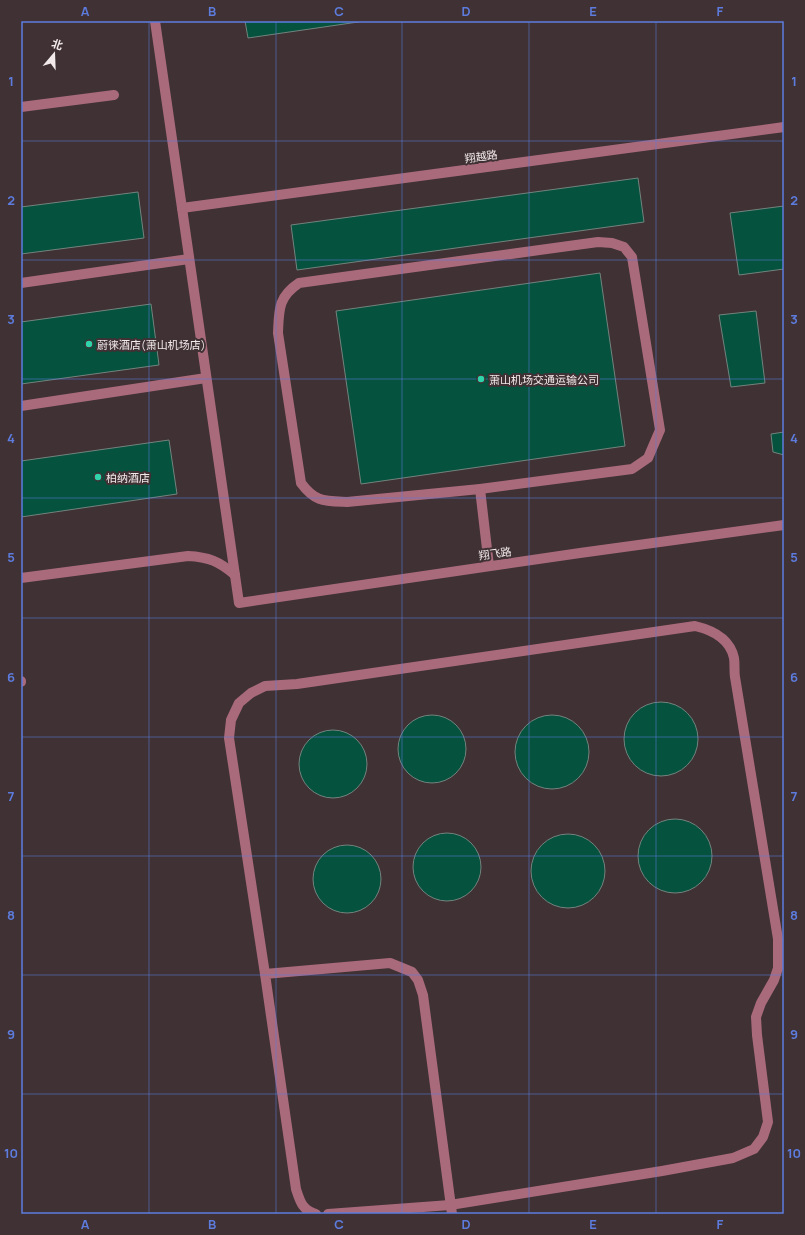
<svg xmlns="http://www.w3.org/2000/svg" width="805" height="1235" font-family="Manrope,'Noto Sans SC',sans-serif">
<rect width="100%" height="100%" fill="#3f3134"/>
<!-- building -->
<g fill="#05523f" stroke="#73837d">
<path d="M245,21H365L248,38Z"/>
<path d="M638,178L644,222L297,270L291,225Z"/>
<path d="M138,192L144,238L21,254V207Z"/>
<path d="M784,206V269L739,275L730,213Z"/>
<path d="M600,273L625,446L361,484L336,311Z"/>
<path d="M151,304L159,365L21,384V322Z"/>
<path d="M756,311L765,383L731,387L719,315Z"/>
<path d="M784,432V455L773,452L771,434Z"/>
<path d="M169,440L177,494L21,517V461Z"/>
<circle cx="661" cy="739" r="37"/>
<circle cx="552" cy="752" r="37"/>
<circle cx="432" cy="749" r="34"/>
<circle cx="333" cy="764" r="34"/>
<circle cx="675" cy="856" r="37"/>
<circle cx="447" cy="867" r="34"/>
<circle cx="568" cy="871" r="37"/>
<circle cx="347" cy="879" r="34"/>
</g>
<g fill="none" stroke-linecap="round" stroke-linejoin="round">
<!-- minor -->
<g stroke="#a96a7c" stroke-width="10">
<path d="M155,21L239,603L580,553L784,525"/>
<path d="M21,107L114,95"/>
<path d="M182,208L784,127"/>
<path d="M598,242L612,243L624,247L632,257L660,430L648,458L632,469L480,489L347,502C324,501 315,502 301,483L278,333C279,310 278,297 299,283Z"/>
<path d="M21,283L189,259"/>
<path d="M21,406L206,378"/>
<path d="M480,489L489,566"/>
<path d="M21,578L188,556C208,557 219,561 235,575"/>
<path d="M21,681V682"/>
<path d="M265,974L229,738L231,720L239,703L251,693L265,686L297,684L695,626C712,630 730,639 734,658C735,664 734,671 735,677L778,939V968L774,980L761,1003L756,1017L757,1035L768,1122L763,1137L754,1149L733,1158L662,1171L450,1205L328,1214"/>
<path d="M316,1214C302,1210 300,1201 296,1189L265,974L390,963L412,972L418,980L423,995L452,1214"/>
</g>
</g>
<!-- grid -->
<path fill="none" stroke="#5d7cde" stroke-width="1" stroke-opacity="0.55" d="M149,21V1214M276,21V1214M402,21V1214M529,21V1214M656,21V1214M21,141H784M21,260H784M21,379H784M21,498H784M21,618H784M21,737H784M21,856H784M21,975H784M21,1094H784"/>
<!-- markers -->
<g fill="#2fd4aa" stroke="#3f3134" stroke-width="1.5">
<circle cx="89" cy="344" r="4"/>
<circle cx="481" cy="379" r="4"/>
<circle cx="98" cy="477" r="4"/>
</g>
<g text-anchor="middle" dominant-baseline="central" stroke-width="4" stroke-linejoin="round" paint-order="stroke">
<!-- street labels -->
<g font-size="11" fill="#f2e9eb" stroke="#3f3134">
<text transform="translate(481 156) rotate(-8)">翔越路</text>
<text transform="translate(495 553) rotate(-8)">翔飞路</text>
</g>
<!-- poi labels -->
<g font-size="11" fill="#f2e9eb" stroke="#3f3134" text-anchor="start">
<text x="97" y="344">蔚徕酒店(萧山机场店)</text>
<text x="489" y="379">萧山机场交通运输公司</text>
<text x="106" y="477">柏纳酒店</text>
</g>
</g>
<!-- border -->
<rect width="805" height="1235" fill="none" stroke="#3f3134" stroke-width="44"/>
<!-- north arrow -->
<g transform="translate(54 54) rotate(19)" stroke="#3f3134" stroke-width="3" paint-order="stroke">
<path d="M0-3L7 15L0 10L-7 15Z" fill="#f2e9eb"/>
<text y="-6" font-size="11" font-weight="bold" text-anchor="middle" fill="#f2e9eb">北</text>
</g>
<rect x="22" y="22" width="761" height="1191" fill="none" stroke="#5d7cde" stroke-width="1.5"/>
<g font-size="13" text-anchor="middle" font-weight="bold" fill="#5d7cde">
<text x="85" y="16">A</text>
<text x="212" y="16">B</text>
<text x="339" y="16">C</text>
<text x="466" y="16">D</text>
<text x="593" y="16">E</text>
<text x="720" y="16">F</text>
<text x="11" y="86">1</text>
<text x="794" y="86">1</text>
<text x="11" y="205">2</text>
<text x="794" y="205">2</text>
<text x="11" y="324">3</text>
<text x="794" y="324">3</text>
<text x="11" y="443">4</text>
<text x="794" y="443">4</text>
<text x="11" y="562">5</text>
<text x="794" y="562">5</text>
<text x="11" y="682">6</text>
<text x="794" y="682">6</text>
<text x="11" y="801">7</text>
<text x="794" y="801">7</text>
<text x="11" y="920">8</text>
<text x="794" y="920">8</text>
<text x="11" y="1039">9</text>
<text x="794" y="1039">9</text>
<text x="11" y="1158">10</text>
<text x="794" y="1158">10</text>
<text x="85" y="1229">A</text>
<text x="212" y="1229">B</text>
<text x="339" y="1229">C</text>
<text x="466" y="1229">D</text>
<text x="593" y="1229">E</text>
<text x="720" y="1229">F</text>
</g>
</svg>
